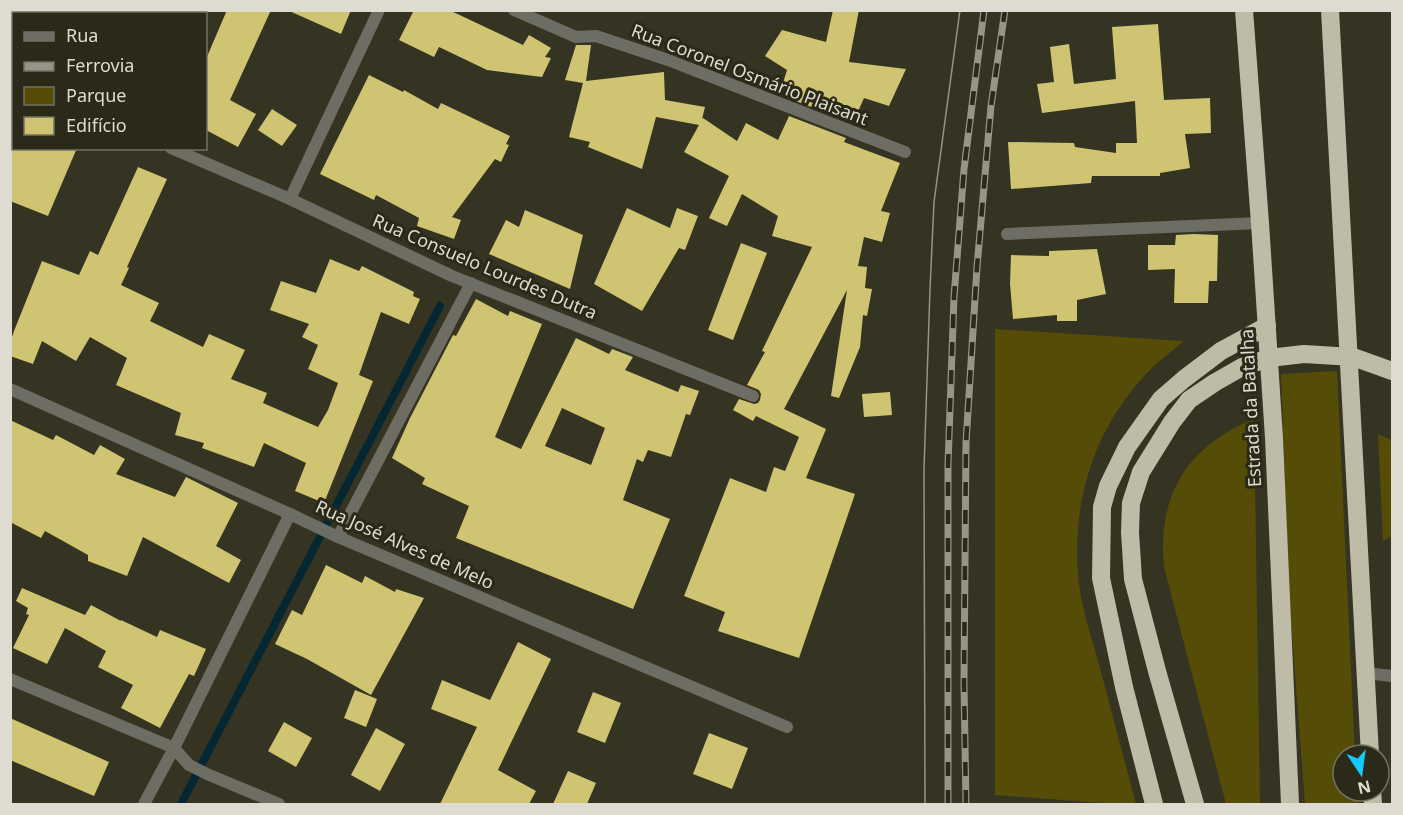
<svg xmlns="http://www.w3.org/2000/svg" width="1403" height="815" font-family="'Noto Sans',sans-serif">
<rect width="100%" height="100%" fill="#353321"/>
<!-- green -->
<g fill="#554d07">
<path d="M995,329L1184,341C1174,350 1162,358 1153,367C1094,425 1070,503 1079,584C1082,610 1093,642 1100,668C1112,713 1124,759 1136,804H1116L995,795Z"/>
<path d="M1337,371L1355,755H1343V791H1357L1358,804H1305L1289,594L1281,374Z"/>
<path d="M1254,419L1260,804H1226L1164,567C1157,495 1187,446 1254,419Z"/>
<path d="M1378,434L1392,440V536L1383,541Z"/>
</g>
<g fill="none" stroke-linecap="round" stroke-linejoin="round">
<!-- stream -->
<path stroke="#052731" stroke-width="8" d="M181,804L440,306"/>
</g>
<!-- building -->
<g fill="#cfc471" fill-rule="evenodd">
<path d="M227,10H271L230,100L256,114L238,147L206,130V59Z"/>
<path d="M287,10H351L341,34Z"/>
<path d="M414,10H449L523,45L529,35L551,48L545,57L551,58L542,77L487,70L439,47L434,57L399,40Z"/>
<path d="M833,10H859L849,62L906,69L889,106L864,98L853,123L796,101L801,89L783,83L787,70L765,56L782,30L826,42Z"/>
<path d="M1158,24L1164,100L1210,98L1211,133L1185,134L1190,168L1160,173V176H1092L1091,183L1011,189L1008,142L1074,143L1075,147L1116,153V143H1137L1135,101L1042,113L1037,84L1054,82L1050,47L1069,44L1074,84L1116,79L1112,27Z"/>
<path d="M576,45H591L586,81L664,72L665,100L705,107L702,119L703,118L737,141L746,123L778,140L789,116L846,138L844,142L900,163L881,211L890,213L882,242L864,237L858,266L867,267L865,288L872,289L867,316L863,315L860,347L839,398L831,396L847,290L784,409L826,429L806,478L855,494L799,658L718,631L725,612L684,596L730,478L766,492L774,467L785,471L799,437L756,416L753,421L733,410L739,399L754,404L758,403L760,400L761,394L759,390L747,385L765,352L762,351L812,247L772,236L778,216L742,194L727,226L709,218L729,176L684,152L699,125L656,117L642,169L588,147L590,142L569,137L583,83L565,80Z"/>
<path d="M369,75L403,92L404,90L438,109L441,103L510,136L506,144L509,145L501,162L495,159L452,217L461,220L454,239L417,226L419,218L376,195L374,200L320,174Z"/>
<path d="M272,109L297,125L282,146L258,130Z"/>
<path d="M10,148H77L48,216L10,201Z"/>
<path d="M138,167L167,179L127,267L129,268L121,285L159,303L150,321L203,347L209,334L245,350L231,379L267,393L263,403L318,427L328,410L338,383L308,369L318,345L302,337L309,324L270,310L281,281L316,293L330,259L359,271L362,266L414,292L413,296L420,299L409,324L381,312L359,375L373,381L324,503L295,491L306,463L264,443L254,467L202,448L204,443L175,435L181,413L116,385L127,358L90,337L76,361L42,341L33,364L10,356V343L14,331L42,261L79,275L90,251L98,255Z"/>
<path d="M627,208L670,228L677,208L698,216L685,250L679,248L642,311L594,284Z"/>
<path d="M525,210L583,235L570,289L489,254L506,220L519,227Z"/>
<path d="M1194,234L1218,235L1217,281H1209L1208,303H1174L1175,269L1148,270V245H1175L1176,235Z"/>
<path d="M741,243L767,253L733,340L708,330Z"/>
<path d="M1097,249L1106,294L1077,300V321H1057V315L1013,319L1010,284L1011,255L1049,256V251Z"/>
<path d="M476,299L508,316L510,311L542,324L495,437L521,449L576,338L609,354L612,349L633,357L625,370L678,392L681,385L699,391L690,415L686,414L671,457L648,450L643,462L637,459L623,500L670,519L633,609L456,538L469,506L422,484L425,478L392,458L410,418L453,335L456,336ZM562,408L605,428L591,465L545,446Z"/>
<path d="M890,392L892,415L864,417L862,394Z"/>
<path d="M10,420L53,440L56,435L94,455L100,445L125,459L116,474L175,497L186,477L238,503L216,546L241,560L229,583L143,537L127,576L88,561V555L45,531L41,538L10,522Z"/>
<path d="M326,565L362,583L365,576L395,592L396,589L424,598L371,695L307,659L275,644L292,610L302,615Z"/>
<path d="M22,588L85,615L91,605L121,621V620L157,637L160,630L206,649L194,676L189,674L160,728L121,708L133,685L98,667L106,651L65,628L47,664L13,648L29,615L26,614L28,608L16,601Z"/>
<path d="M518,642L551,659L498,770L536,791L529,804H440L477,727L431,709L442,680L490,700Z"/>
<path d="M355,690L377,699L366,727L344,718Z"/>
<path d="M593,692L621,703L605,743L577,732Z"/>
<path d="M10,718L109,762L94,796L10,760Z"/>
<path d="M284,722L312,738L296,767L268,751Z"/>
<path d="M376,728L405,744L380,791L351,775Z"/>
<path d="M709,733L748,748L732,789L693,774Z"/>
<path d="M568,771L596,783L587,804H553Z"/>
</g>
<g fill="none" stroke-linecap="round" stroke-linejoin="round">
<!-- street -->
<g stroke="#6d6d64" stroke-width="12">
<path d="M514,10L576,37L596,36L668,60L905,152"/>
<path d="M10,80L14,82"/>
<path d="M171,148L290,199L452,276L753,396"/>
<path d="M290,199L379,10"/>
<path d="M1007,234L1260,223"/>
<path d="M10,389L290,514L338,537L787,727"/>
<path d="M338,537L471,283"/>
<path d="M1365,673L1392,676"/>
<path d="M10,679L174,748L189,765L207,774L279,804"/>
<path d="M144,804L174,748L290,514"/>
</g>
<!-- highway -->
<g stroke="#bebca7" stroke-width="18">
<path d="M1244,10L1260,223L1274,438L1290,804"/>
<path d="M1330,10L1370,755"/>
<path d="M1372,791L1373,804"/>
<path d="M1154,804L1124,687L1101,578L1102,507L1108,486L1127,447L1161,399L1184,379L1221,351L1267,326"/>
</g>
<!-- tram -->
<path stroke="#979587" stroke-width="1.5" d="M925,804L924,469L930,289L934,202L960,10"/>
<!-- rail casing -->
<g stroke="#979587" stroke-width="7">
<g id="rail">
<path d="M948,804V465L954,297L964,169L984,10"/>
<path d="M966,804L964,684L966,443L977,267L991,106L1005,10"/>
</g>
</g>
<!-- rail -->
<use href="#rail" stroke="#2b2918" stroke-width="4.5" stroke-dasharray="14" stroke-linecap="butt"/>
<!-- highway-bridge -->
<path stroke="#bebca7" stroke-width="18" d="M1195,804L1157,671L1133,579L1130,532L1131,503L1141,472L1172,422L1189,400L1214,383L1242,367L1269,358L1304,354L1353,357L1392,371"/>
</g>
<g text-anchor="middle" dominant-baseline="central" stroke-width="6" stroke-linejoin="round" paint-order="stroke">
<!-- street labels -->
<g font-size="18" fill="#dedcd1" stroke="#2b2918">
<text transform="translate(750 74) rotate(21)">Rua Coronel Osmário Plaisant</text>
<text transform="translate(485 266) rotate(23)">Rua Consuelo Lourdes Dutra</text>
<text transform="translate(1250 408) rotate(-93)">Estrada da Batalha</text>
<text transform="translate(405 544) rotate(24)">Rua José Alves de Melo</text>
</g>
</g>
<!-- border -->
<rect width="1403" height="815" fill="none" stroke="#dedcd1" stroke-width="24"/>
<!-- legend -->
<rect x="12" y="12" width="195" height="138" fill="#2b2918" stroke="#737162" stroke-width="1.5"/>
<rect x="24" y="32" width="30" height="9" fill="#6d6d64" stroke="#737162" stroke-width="1.5"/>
<text x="66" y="42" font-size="18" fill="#dedcd1">Rua</text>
<rect x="24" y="62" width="30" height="9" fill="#979587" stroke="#737162" stroke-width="1.5"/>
<text x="66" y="72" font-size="18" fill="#dedcd1">Ferrovia</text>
<rect x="24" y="87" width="30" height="18" fill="#554d07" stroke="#737162" stroke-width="1.5"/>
<text x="66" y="102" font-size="18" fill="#dedcd1">Parque</text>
<rect x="24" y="117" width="30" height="18" fill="#cfc471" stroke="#737162" stroke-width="1.5"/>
<text x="66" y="132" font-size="18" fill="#dedcd1">Edifício</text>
<!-- north arrow -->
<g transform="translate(1361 773) rotate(167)"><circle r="28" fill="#2b2918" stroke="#737162" stroke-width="1.5"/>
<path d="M0-4.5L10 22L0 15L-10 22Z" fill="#15cafb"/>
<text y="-9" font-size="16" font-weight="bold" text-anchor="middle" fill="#dedcd1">N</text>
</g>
</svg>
